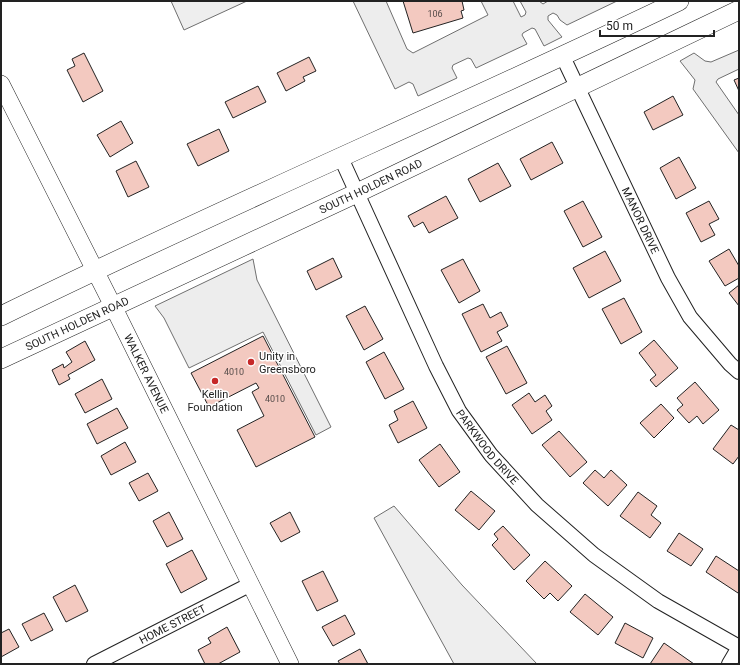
<svg xmlns="http://www.w3.org/2000/svg" width="740" height="665" font-family="Roboto,sans-serif">
<rect width="100%" height="100%" fill="#fff"/>
<!-- green -->
<g fill="#eee" stroke="#6f6f6f">
<path d="M171,1H247L184,30Z"/>
<path d="M394,506L462,585L537,664H454L374,518Z"/>
</g>
<!-- parking -->
<g fill="#ededed" stroke="#6f6f6f">
<path d="M353,1H386L407,49L413,53L488,15L481,1H513L521,17L525,15L526,12L520,1H539L543,4L548,1H617L567,25L560,20L557,15L553,13L548,16V20L562,37L544,46L535,29L532,28L523,33L522,35L527,44L476,68L471,59L468,58L453,65L452,68L457,78L418,96L413,84L409,82L395,89Z"/>
<path d="M739,50V69L718,79L716,82L739,115V153L693,89L695,80L680,61L694,53L705,61L711,62Z"/>
<path d="M253,259L257,280L331,427L316,435L263,332L189,368L164,318L155,306Z"/>
</g>
<!-- building -->
<g fill="#f3c9c0" stroke="#222">
<path d="M403,1H462L464,10L461,11L463,18L413,33Z"/>
<path d="M84,53L103,91L83,102L67,70L75,66L72,59Z"/>
<path d="M309,57L316,71L303,77L305,81L286,91L277,73Z"/>
<path d="M739,78V91L734,80Z"/>
<path d="M258,86L266,102L233,118L225,102Z"/>
<path d="M673,96L683,115L653,130L644,112Z"/>
<path d="M121,121L133,143L110,157L97,135Z"/>
<path d="M219,129L229,151L198,166L187,144Z"/>
<path d="M552,142L563,163L531,180L520,159Z"/>
<path d="M679,157L696,188L676,199L660,168Z"/>
<path d="M136,161L149,187L128,197L116,171Z"/>
<path d="M498,163L511,186L480,202L468,179Z"/>
<path d="M446,196L458,218L429,233L423,222L414,227L408,216Z"/>
<path d="M583,201L602,237L583,247L564,211Z"/>
<path d="M709,201L719,219L709,224L715,235L701,242L686,213Z"/>
<path d="M729,249L739,266V278L725,286L709,261Z"/>
<path d="M605,251L621,281L589,298L573,268Z"/>
<path d="M333,258L342,277L316,290L307,271Z"/>
<path d="M463,259L480,291L459,303L441,270Z"/>
<path d="M739,285V306L729,293Z"/>
<path d="M624,298L642,332L621,344L602,309Z"/>
<path d="M483,304L490,318L501,312L508,326L497,332L502,341L481,352L462,314Z"/>
<path d="M365,306L383,339L364,350L346,316Z"/>
<path d="M263,336L315,437L256,467L237,430L264,416L252,392L259,388L256,383L209,407L191,373Z"/>
<path d="M654,340L678,368L656,387L650,380L656,375L639,353Z"/>
<path d="M85,341L95,360L68,375L70,379L59,385L52,370L63,364L64,368L72,362L66,352Z"/>
<path d="M507,346L527,383L506,394L486,357Z"/>
<path d="M384,352L404,389L385,399L366,362Z"/>
<path d="M102,379L112,399L85,413L75,394Z"/>
<path d="M695,382L719,410L703,424L697,416L689,423L677,410L683,405L677,398Z"/>
<path d="M529,393L535,402L545,395L552,406L546,411L552,420L532,434L512,405Z"/>
<path d="M413,401L427,428L398,443L389,425L398,420L394,411Z"/>
<path d="M661,404L674,418L654,438L640,423Z"/>
<path d="M117,408L128,428L97,444L87,424Z"/>
<path d="M731,425L739,430V456L733,464L713,449Z"/>
<path d="M559,431L587,462L570,477L542,445Z"/>
<path d="M125,442L136,462L111,475L101,456Z"/>
<path d="M440,444L460,472L439,487L419,460Z"/>
<path d="M595,470L604,478L611,470L627,485L608,506L583,483Z"/>
<path d="M148,473L158,491L139,501L129,483Z"/>
<path d="M471,491L495,511L479,530L455,510Z"/>
<path d="M638,492L657,506L651,515L661,523L650,538L620,516Z"/>
<path d="M169,512L183,539L167,547L153,521Z"/>
<path d="M290,512L300,532L281,542L270,523Z"/>
<path d="M503,526L530,555L514,570L492,545L498,539L494,534Z"/>
<path d="M679,533L703,549L691,566L667,551Z"/>
<path d="M192,550L207,579L181,593L166,564Z"/>
<path d="M716,556L739,571V591L738,593L706,572Z"/>
<path d="M545,561L572,586L558,601L550,593L544,599L526,581Z"/>
<path d="M323,571L338,601L317,611L302,581Z"/>
<path d="M75,585L88,611L66,622L53,597Z"/>
<path d="M585,594L613,617L598,635L570,612Z"/>
<path d="M44,613L53,630L31,641L22,624Z"/>
<path d="M345,615L355,634L333,646L322,627Z"/>
<path d="M625,623L653,638L643,658L615,643Z"/>
<path d="M227,627L240,652L218,664H205L198,650L211,643L208,638Z"/>
<path d="M9,629L19,647L1,657V633Z"/>
<path d="M664,643L694,664H650Z"/>
<path d="M360,649L368,664H340L338,661Z"/>
</g>
<g fill="none" stroke-linecap="round" stroke-linejoin="round">
<!-- minor casing -->
<g stroke="#222" stroke-width="16">
<g id="minor">
<path id="s1" d="M563,57L668,278L690,317L730,364L739,372"/>
<path id="s2" d="M341,158L436,366L459,411L491,455L537,505L594,555L658,601L739,647"/>
<path id="s3" d="M94,664L251,584"/>
<path d="M729,664L739,647"/>
</g>
</g>
<!-- tertiary casing -->
<g stroke="#222" stroke-width="18">
<g id="tertiary">
<path id="s4" d="M1,84L113,306L290,664"/>
</g>
</g>
<!-- secondary casing -->
<g stroke="#222" stroke-width="20">
<g id="secondary">
<path d="M1,316C225,206 454,109 679,1"/>
<path id="s5" d="M1,359L357,193L739,10"/>
</g>
</g>
<!-- minor -->
<use href="#minor" stroke="#fff" stroke-width="14"/>
<!-- tertiary -->
<use href="#tertiary" stroke="#fff" stroke-width="17"/>
<!-- secondary -->
<use href="#secondary" stroke="#fff" stroke-width="19"/>
</g>
<!-- markers -->
<g fill="#c62828" stroke="#fff" stroke-width="1.5">
<circle cx="251" cy="362" r="4"/>
<circle cx="215" cy="381" r="4"/>
</g>
<g text-anchor="middle" dominant-baseline="central" stroke-width="3" stroke-linejoin="round" paint-order="stroke">
<!-- number labels -->
<g font-size="9" fill="#564c4a">
<text x="435" y="14">106</text>
<text x="234" y="372">4010</text>
<text x="275" y="399">4010</text>
</g>
<!-- street labels -->
<g font-size="11" fill="#222" stroke="#fff">
<text stroke="none"><textPath href="#s5" startOffset="408">SOUTH HOLDEN ROAD</textPath></text>
<text stroke="none"><textPath href="#s1" startOffset="181">MANOR DRIVE</textPath></text>
<text stroke="none"><textPath href="#s5" startOffset="84">SOUTH HOLDEN ROAD</textPath></text>
<text stroke="none"><textPath href="#s4" startOffset="324">WALKER AVENUE</textPath></text>
<text stroke="none"><textPath href="#s2" startOffset="325">PARKWOOD DRIVE</textPath></text>
<text stroke="none"><textPath href="#s3" startOffset="88">HOME STREET</textPath></text>
</g>
<!-- poi labels -->
<g font-size="11" fill="#222" stroke="#fff" text-anchor="start">
<text x="259" y="356">Unity in<tspan x="259" dy="13">Greensboro</tspan></text>
<text x="215" y="394" text-anchor="middle">Kellin<tspan x="215" dy="13">Foundation</tspan></text>
</g>
</g>
<!-- border -->
<rect width="740" height="665" fill="none" stroke="#222222" stroke-width="4"/>
<!-- scale -->
<path d="M600 30v6h114v-6" fill="none" stroke="#222222" stroke-width="2"/>
<text x="606" y="30" font-size="12" fill="#222222" stroke="#ffffff" stroke-width="3" paint-order="stroke">50 m</text>
</svg>
